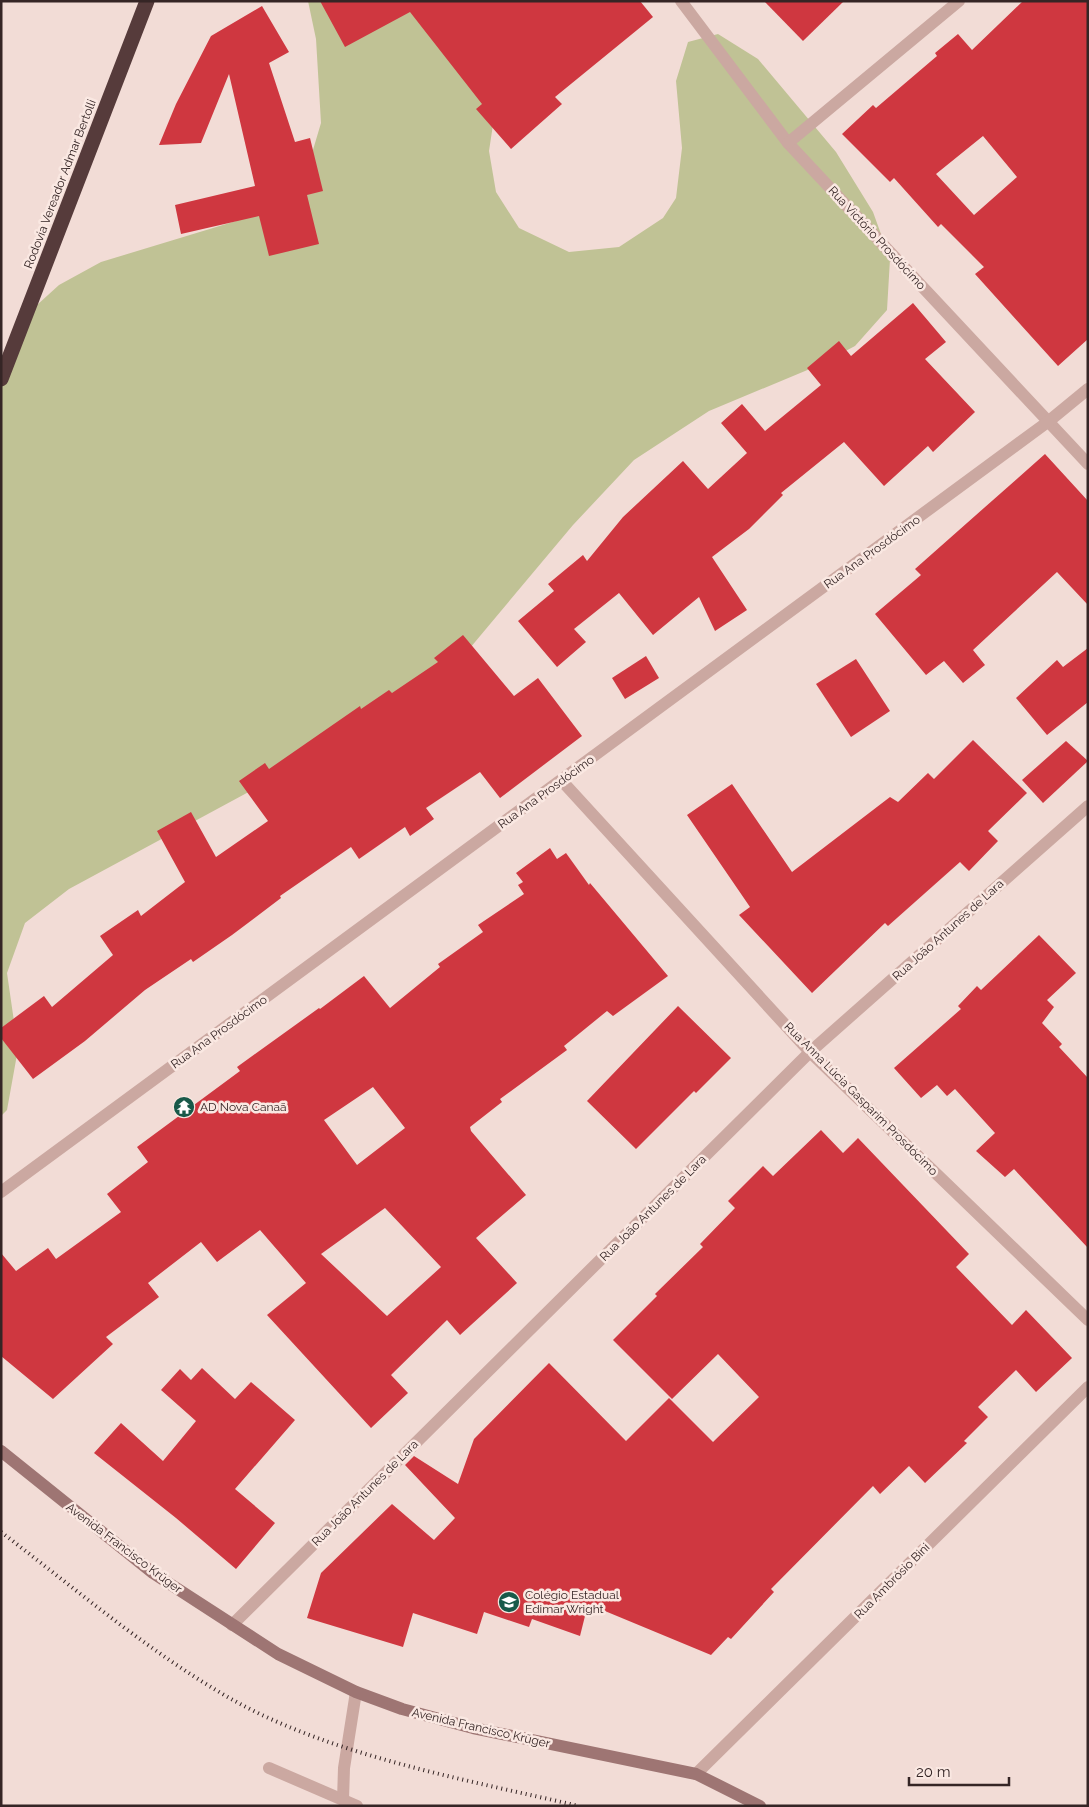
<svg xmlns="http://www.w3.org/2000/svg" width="1089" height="1807" font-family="Raleway,sans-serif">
<rect width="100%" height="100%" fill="#f2dcd6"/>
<!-- green -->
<path fill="#c0c295" d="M308,1H535L494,118L489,151L496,192L519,228L569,252L619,247L663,218L676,198L682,148L676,81L688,42L718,34L758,59L836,152L873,212L890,259L887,310L855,346L817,366L709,411L634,460L573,525L470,648L332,747L69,889L25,923L7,973L18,1049L7,1110L1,1116V361L26,315L59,285L101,262L236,221L307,170L321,123L316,39Z"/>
<!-- building -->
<g fill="#cf3740" fill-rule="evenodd">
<path d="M320,1H640L653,17L555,97L562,104L511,149L476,109L482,104L410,12L345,47Z"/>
<path d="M764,1H844L803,41Z"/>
<path d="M1023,1H1088V339L1058,366L975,274L984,267L941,224L938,227L894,178L890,182L842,134L873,105L876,108L937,56L935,53L958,34L972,50ZM983,136L1017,177L974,215L936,174Z"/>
<path d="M262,6L289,52L269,63L295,142L310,138L323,191L307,195L319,244L269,256L259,216L181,234L175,205L255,186L229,74L201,143L159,145L176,104L211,36Z"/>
<path d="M913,303L946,342L925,359L975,412L933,452L928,446L884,486L844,442L781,493L783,495L749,529L712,557L747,610L715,631L699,597L653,635L619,593L574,629L586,642L557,667L518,621L554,591L548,584L583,555L587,561L623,517L683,461L708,489L747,453L721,423L742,404L765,431L821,385L807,368L839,341L851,356Z"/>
<path d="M1045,454L1088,501V605L1057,572L973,650L985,665L963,683L944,661L926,675L875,614L921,575L915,569Z"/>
<path d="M463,635L514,696L538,678L582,736L500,798L480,772L426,808L434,819L410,836L405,827L359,859L351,847L280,896L281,898L232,935L193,962L191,959L145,990L85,1041L33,1079L1,1038V1028L44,996L52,1007L113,955L100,936L138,910L141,916L185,882L157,831L191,812L216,857L268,821L239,781L265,763L269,769L360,706L361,709L389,690L392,693L438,662L434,658Z"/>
<path d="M1088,648V702L1047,735L1016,698L1057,660L1063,667Z"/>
<path d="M646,656L659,678L625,699L612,678Z"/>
<path d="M856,659L890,711L851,737L816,684Z"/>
<path d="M973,740L1027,793L988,831L998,841L969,871L960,862L888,926L885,923L812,993L739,915L750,907L687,815L732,784L792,872L890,797L898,802L928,773L934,779Z"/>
<path d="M1066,741L1088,761L1043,803L1022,780Z"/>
<path d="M550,848L557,859L566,853L589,885L590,883L668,976L613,1016L607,1011L564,1046L567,1050L500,1099L502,1102L470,1127L471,1131L526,1195L476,1238L517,1283L460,1335L447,1320L391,1375L408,1393L371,1428L267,1315L306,1283L260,1230L217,1262L201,1242L148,1283L159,1297L106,1337L113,1344L53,1399L1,1356V1253L16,1271L48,1248L56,1259L121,1212L107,1194L148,1162L137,1147L240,1071L237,1067L319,1008L320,1009L364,976L390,1008L440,967L438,964L483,932L478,925L524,894L518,885L523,882L516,873ZM373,1087L405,1128L357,1165L324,1120ZM385,1208L441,1267L387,1316L321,1254Z"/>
<path d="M1039,935L1076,973L1047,1000L1054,1007L1042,1023L1062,1044L1059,1047L1088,1078V1248L1014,1169L1005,1177L976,1151L995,1133L955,1089L947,1096L937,1085L921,1098L894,1068L961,1009L958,1006L977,986L981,990Z"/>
<path d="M678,1006L731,1058L696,1093L694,1091L636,1149L587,1101Z"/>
<path d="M821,1130L843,1153L858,1138L969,1254L956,1267L1012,1325L1026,1310L1072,1358L1036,1392L1016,1370L978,1407L988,1417L964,1441L967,1443L925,1483L909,1466L880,1494L873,1486L771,1589L774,1592L731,1639L728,1637L711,1655L588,1604L580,1636L532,1619L529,1627L484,1612L477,1634L413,1613L403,1647L307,1618L321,1573L392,1504L434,1540L455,1518L405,1465L414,1456L458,1484L474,1439L549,1363L626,1441L669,1398L713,1442L759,1397L718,1354L672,1399L613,1340L657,1296L655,1294L703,1247L700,1244L735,1208L728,1201L763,1166L773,1176Z"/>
<path d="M202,1368L235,1399L251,1382L295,1420L235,1489L275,1523L236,1569L176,1518L94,1453L121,1423L163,1461L196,1421L161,1390L180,1369L191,1380Z"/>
</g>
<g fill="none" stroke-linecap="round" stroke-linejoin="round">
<!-- street -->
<g stroke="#cba8a1" stroke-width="12">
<path d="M681,1L788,143L1088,464"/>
<path d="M788,143L959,1"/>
<path d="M562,781L810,1052L1088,1320"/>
<path d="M1,1192L1049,421L1088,389"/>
<path d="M232,1625L810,1052L1088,806"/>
<path d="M269,1768L357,1806"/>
<path d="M696,1774L1088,1387"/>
<path d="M343,1800L344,1768L356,1692"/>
</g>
<!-- secondary -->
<path stroke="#9e7573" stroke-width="12" d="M1,1451L153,1573L278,1654L356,1692L402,1709L473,1728L696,1774L760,1806"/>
<!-- highway -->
<path stroke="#563b3b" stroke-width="15" d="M1,379L147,1"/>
<!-- rail -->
<path stroke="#352525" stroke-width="4" stroke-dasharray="1 4" stroke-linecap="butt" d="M1,1532C77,1590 150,1653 233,1700C333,1756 467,1780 579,1806"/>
</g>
<!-- icons -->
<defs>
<g id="temple-disc" transform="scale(1.125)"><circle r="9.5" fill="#185949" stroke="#fae8e2"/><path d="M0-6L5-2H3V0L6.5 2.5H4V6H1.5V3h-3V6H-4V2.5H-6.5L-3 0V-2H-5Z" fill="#fff"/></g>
<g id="school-disc" transform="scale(1.125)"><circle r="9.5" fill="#185949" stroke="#fae8e2"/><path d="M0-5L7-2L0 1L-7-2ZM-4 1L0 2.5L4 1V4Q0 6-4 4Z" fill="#fff"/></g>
</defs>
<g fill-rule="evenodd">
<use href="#temple-disc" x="184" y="1107"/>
<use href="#school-disc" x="509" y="1602"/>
</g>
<g text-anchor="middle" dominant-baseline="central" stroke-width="5" stroke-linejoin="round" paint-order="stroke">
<!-- street labels -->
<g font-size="12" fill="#352525" stroke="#fae8e2">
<text transform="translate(60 184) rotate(-69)">Rodovia Vereador Admar Bertolli</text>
<text transform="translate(877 238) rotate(47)">Rua Victório Prosdócimo</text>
<text transform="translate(872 552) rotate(-36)">Rua Ana Prosdócimo</text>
<text transform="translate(546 792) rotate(-36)">Rua Ana Prosdócimo</text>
<text transform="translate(948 930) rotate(-42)">Rua João Antunes de Lara</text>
<text transform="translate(219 1032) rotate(-36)">Rua Ana Prosdócimo</text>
<text transform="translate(861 1099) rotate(45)">Rua Anna Lúcia Gasparim Prosdócimo</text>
<text transform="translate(653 1208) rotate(-45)">Rua João Antunes de Lara</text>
<text transform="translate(365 1493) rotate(-45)">Rua João Antunes de Lara</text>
<text transform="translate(124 1548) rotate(37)">Avenida Francisco Krüger</text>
<text transform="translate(892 1581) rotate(-45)">Rua Ambrósio Bini</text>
<text transform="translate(481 1728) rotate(13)">Avenida Francisco Krüger</text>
</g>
<!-- poi labels -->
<g font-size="12" fill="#352525" stroke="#fae8e2" text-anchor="start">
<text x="200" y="1107">AD Nova Canaã</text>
<text x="525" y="1595">Colégio Estadual<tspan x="525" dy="14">Edimar Wright</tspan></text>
</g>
</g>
<!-- border -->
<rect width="1089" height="1807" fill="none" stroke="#352525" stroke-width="5"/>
<!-- scale -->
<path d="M909 1777v8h100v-8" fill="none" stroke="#352525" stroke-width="2.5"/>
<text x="916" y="1777" font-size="15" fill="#352525" stroke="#fae8e2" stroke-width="4" paint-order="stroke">20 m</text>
</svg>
